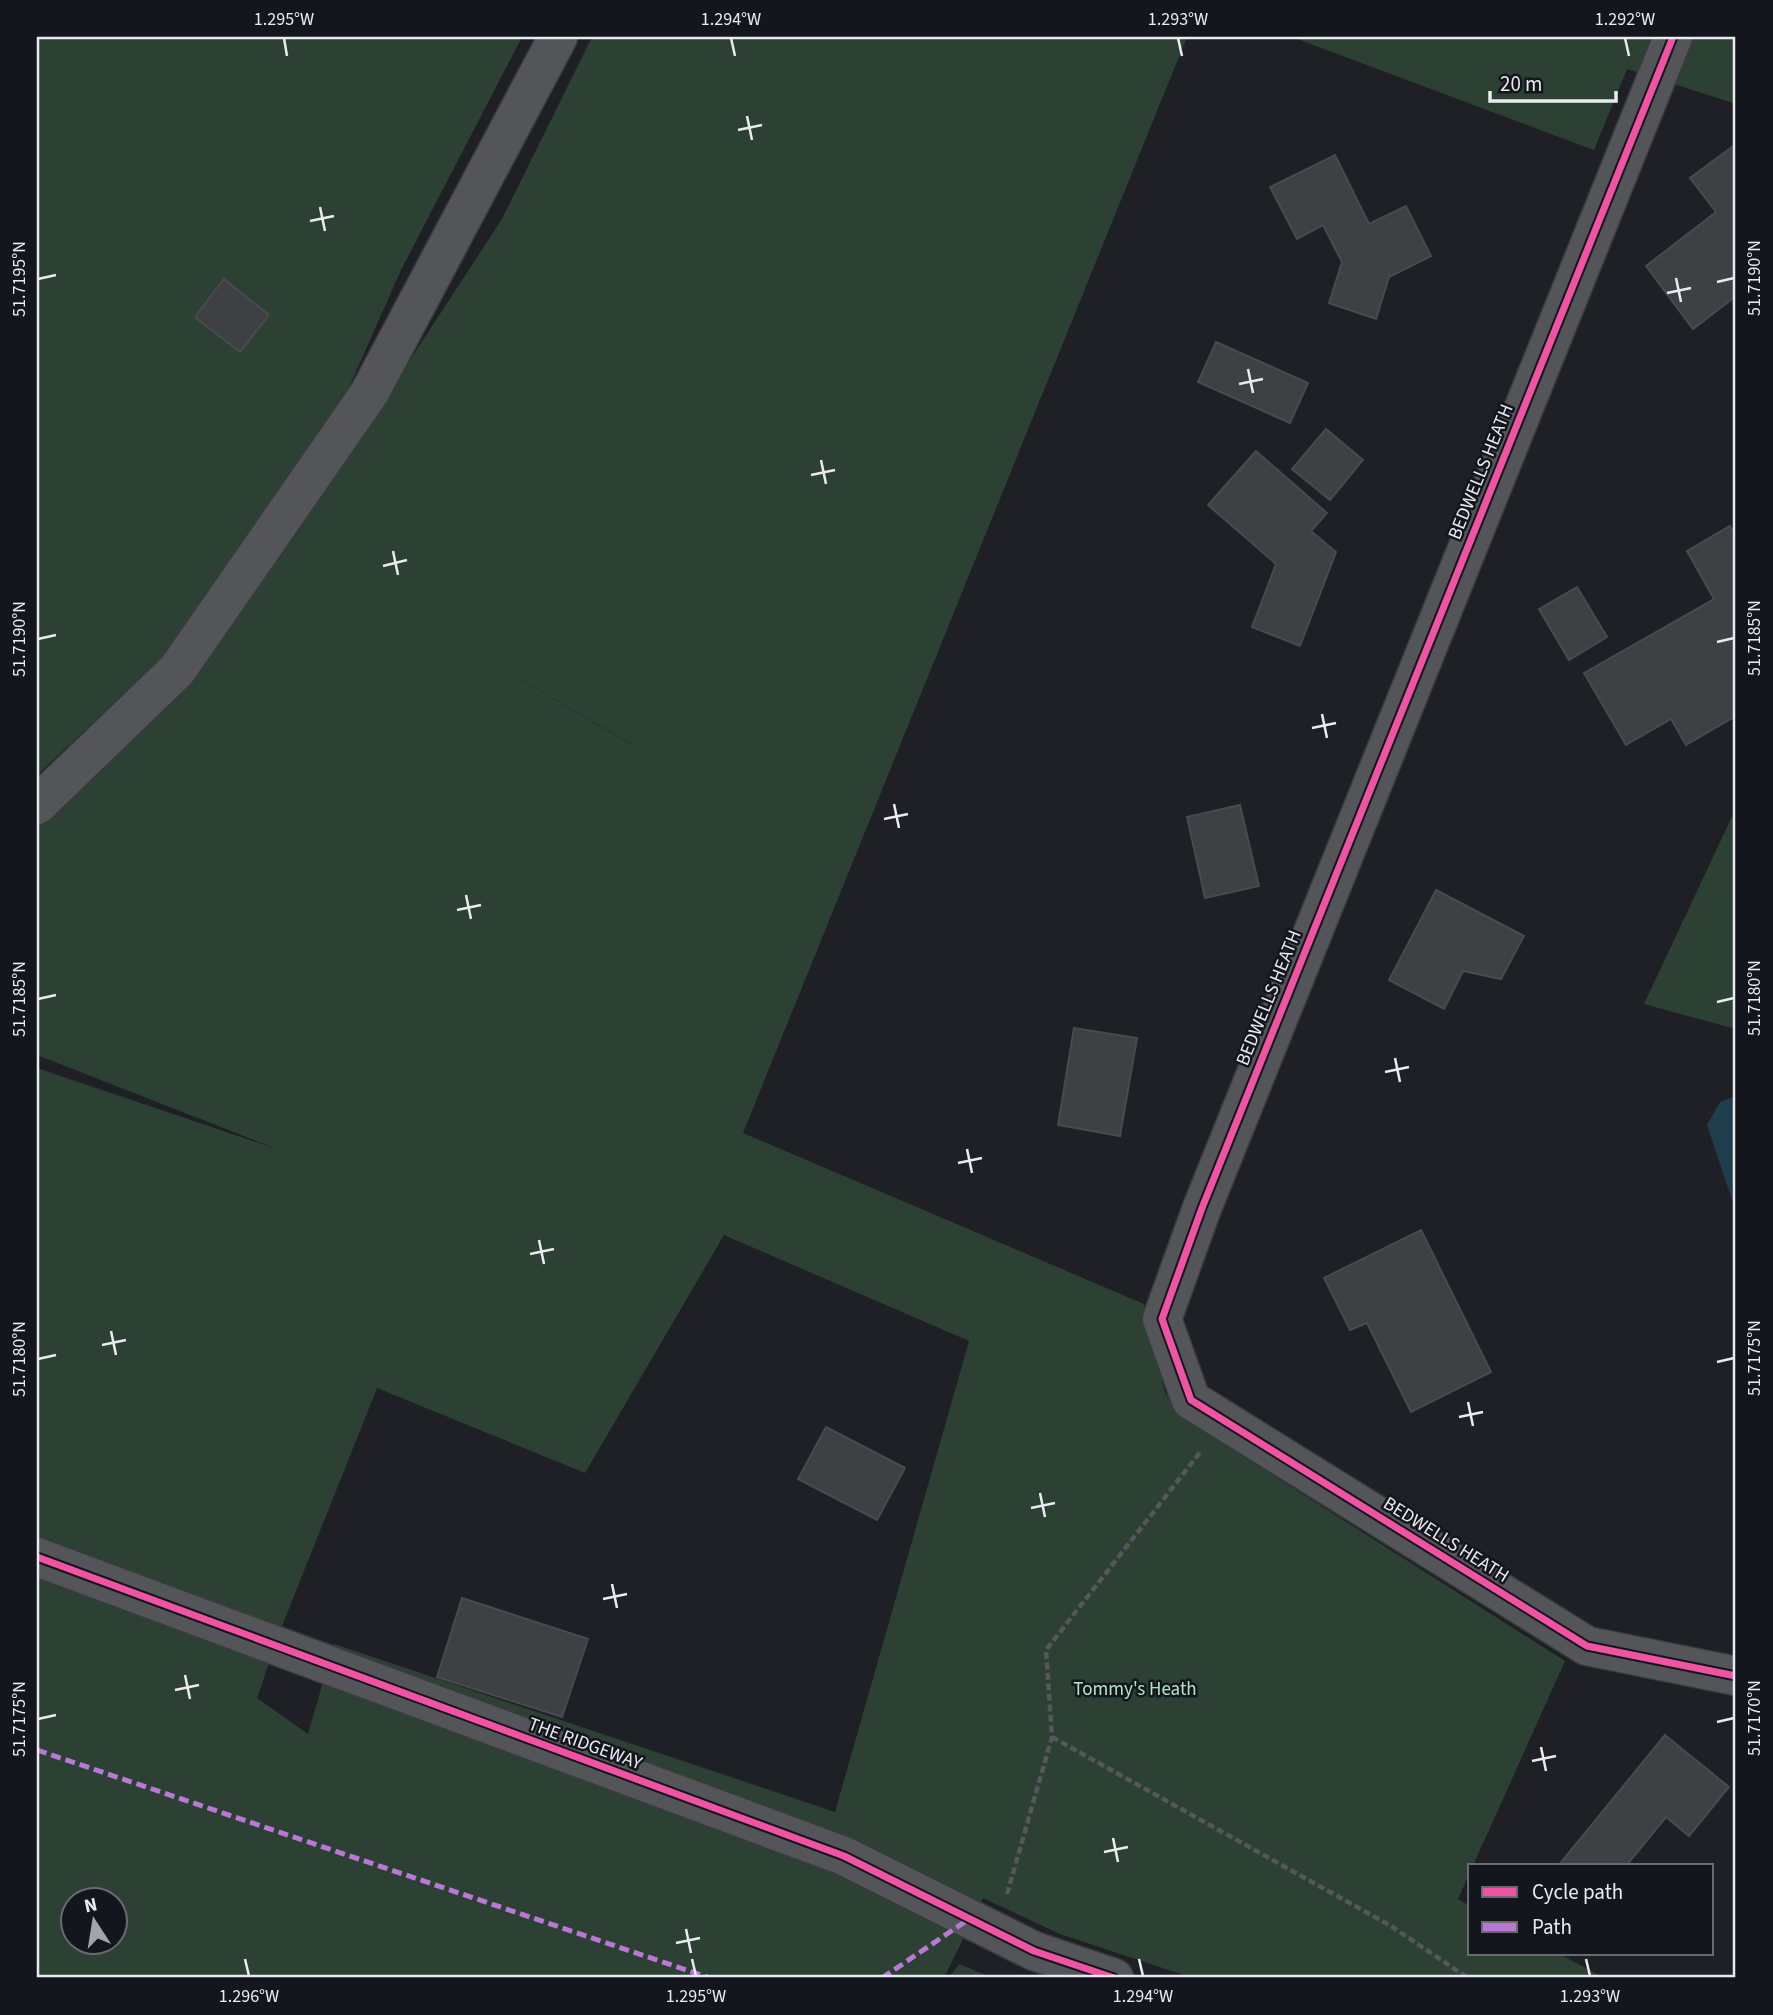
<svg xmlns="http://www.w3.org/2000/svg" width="1773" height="2015" font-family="'Source Sans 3',sans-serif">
<rect width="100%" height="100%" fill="#1f2025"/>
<!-- green -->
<g fill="#2c4134" fill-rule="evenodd">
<path d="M37,37H522L401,270L338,412L162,658L37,775Z"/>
<path d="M592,37H1187L743,1133L1144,1304L1165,1393L1191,1423L1565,1661L1458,1899L1470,1906V1954H1559L1605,1978H1193L1060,1934L983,1898L944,1978H37V1068L277,1149L37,1055V828L177,696L289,545L502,219ZM368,591L630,743L631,744ZM724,1235L969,1341L835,1812L334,1644L308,1734L257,1698L282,1626L377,1388L585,1473ZM74,1899H116V1941H74Z"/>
<path d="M1292,37H1736V104L1627,69L1594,150Z"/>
<path d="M1736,808V1029L1644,1004Z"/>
<path d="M959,1964L993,1978H949Z"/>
</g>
<!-- water -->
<path fill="#1f3d4a" d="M1736,1096V1212L1707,1125L1720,1102Z"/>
<!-- building -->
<g fill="#3f4044" stroke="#494a4e" stroke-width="2">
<path d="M1736,144V296L1693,329L1646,266L1716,212L1690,178Z"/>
<path d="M1335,155L1369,224L1406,206L1431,256L1389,277L1376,319L1329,303L1342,262L1323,225L1297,239L1270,187Z"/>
<path d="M224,279L269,315L240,352L195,317Z"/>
<path d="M1216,342L1308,383L1290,423L1198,382Z"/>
<path d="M1326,429L1363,460L1330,500L1292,469Z"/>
<path d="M1256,451L1327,513L1311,531L1336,552L1300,646L1252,627L1276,564L1208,505Z"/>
<path d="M1730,526L1736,537V716L1686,745L1671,719L1626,745L1584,673L1714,599L1687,551Z"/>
<path d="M1577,587L1607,637L1569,660L1539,609Z"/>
<path d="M1240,805L1259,886L1205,898L1187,817Z"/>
<path d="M1436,890L1524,936L1501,979L1463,971L1444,1009L1389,980Z"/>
<path d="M1074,1028L1137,1038L1120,1136L1058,1125Z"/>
<path d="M1421,1230L1491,1372L1411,1412L1367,1323L1350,1330L1324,1278Z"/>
<path d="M826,1427L905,1468L877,1520L798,1479Z"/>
<path d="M462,1598L588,1639L562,1717L437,1677Z"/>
<path d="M1665,1735L1729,1787L1689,1836L1666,1817L1626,1866H1558Z"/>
</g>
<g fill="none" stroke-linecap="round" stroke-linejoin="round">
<!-- minor casing -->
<g stroke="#3a3b3f" stroke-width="41">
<g id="minor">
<path d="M1673,37L1202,1208L1162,1319L1191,1400L1587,1646L1736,1676"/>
<path d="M37,805L177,670L370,392L558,37"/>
<path d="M37,1557L844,1856L1034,1951L1114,1978"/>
</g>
</g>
<!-- path -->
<g stroke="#56575a" stroke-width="4.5" stroke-dasharray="7 3.5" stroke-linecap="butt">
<path d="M1052,1737L1391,1926L1468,1978"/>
<path d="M1007,1894L1052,1737L1046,1650L1201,1451"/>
</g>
<!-- minor -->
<use href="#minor" stroke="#545558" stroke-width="38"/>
<!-- quiet -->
<g stroke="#ba77d6" stroke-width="5" stroke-dasharray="10 5" stroke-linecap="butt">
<path d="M37,1750L710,1978"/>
<path d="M711,1978H768"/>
<path d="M882,1978L969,1919"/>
</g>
<!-- cycleway casing -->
<g stroke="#14161d" stroke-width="11">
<g id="cycleway">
<path d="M1673,37L1202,1208L1162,1319L1191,1400L1587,1646L1736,1676"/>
<path d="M37,1557L844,1856L1034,1951L1114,1978"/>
</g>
</g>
<!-- cycleway -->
<use href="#cycleway" stroke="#f153a3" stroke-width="7"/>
</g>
<!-- ticks -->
<path fill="none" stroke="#e9ebf0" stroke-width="2.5" d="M284,38L287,56M731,38L735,56M1178,38L1182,56M1625,38L1629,56M747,116L752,140M738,130L762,125M320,207L325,231M310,221L334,216M1676,278L1681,302M38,279L56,275M1717,282L1734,278M1667,293L1691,288M1248,369L1253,393M1239,384L1263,379M821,460L826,484M811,475L835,470M393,551L398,575M383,566L407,560M38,639L56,635M1717,642L1734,638M1322,714L1327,738M1312,728L1336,723M894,804L899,828M884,819L908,814M466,895L471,919M457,910L481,905M38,999L56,995M1717,1002L1734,998M1395,1058L1400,1082M1385,1072L1409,1067M967,1149L972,1173M958,1163L982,1158M539,1240L544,1264M530,1254L554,1249M111,1331L116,1355M102,1345L126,1340M38,1359L56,1355M1717,1362L1734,1358M1468,1402L1473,1426M1459,1417L1483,1412M1040,1493L1045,1517M1031,1508L1055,1503M612,1584L617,1608M603,1599L627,1594M185,1675L190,1699M175,1690L199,1685M38,1719L56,1715M1717,1722L1734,1718M1541,1747L1546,1771M1532,1761L1556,1756M1113,1838L1118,1862M1104,1852L1128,1847M686,1929L691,1953M676,1943L700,1938M245,1959L249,1976M692,1959L696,1976M1139,1959L1143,1976M1586,1959L1590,1976"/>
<g text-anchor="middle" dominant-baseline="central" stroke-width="5" stroke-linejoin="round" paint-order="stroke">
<!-- street labels -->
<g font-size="19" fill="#e9ebf0" stroke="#14161d">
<text transform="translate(1481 472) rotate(-68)">BEDWELLS HEATH</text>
<text transform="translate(1269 998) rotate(-68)">BEDWELLS HEATH</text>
<text transform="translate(1446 1540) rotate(32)">BEDWELLS HEATH</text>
<text transform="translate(585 1744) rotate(20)">THE RIDGEWAY</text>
</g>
<!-- park labels -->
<g font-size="19" fill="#b2e7c2" stroke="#14161d">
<text x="1135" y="1689">Tommy's Heath</text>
</g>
</g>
<!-- border -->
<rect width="1773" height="2015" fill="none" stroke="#14161d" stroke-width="77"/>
<!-- legend -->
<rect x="1468" y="1864" width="245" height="91" fill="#14161d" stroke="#696b71" stroke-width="2"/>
<rect x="1482" y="1887" width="35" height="10" fill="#f153a3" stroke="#696b71" stroke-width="2"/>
<text x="1532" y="1899" font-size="21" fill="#e9ebf0">Cycle path</text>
<rect x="1482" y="1922" width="35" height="10" fill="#ba77d6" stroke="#696b71" stroke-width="2"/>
<text x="1532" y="1934" font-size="21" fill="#e9ebf0">Path</text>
<!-- north arrow -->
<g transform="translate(94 1921) rotate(348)"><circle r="33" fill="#14161d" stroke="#696b71" stroke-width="2"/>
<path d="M0-5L12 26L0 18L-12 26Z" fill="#a2a4a9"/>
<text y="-10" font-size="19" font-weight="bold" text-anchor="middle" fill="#e9ebf0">N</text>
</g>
<!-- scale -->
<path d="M1490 91v10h126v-10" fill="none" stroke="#e9ebf0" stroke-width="3.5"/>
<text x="1500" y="91" font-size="21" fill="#e9ebf0" stroke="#14161d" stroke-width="5" paint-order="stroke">20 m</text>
<rect x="38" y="38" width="1696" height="1938" fill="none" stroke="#e9ebf0" stroke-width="2.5"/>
<g font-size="18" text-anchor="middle" fill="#e9ebf0">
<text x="284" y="25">1.295°W</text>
<text x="731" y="25">1.294°W</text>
<text x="1178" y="25">1.293°W</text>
<text x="1625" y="25">1.292°W</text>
<text transform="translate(1754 278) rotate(-90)" y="6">51.7190°N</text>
<text transform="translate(19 279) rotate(-90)" y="6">51.7195°N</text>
<text transform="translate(1754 638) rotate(-90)" y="6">51.7185°N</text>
<text transform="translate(19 639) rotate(-90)" y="6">51.7190°N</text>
<text transform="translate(1754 998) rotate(-90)" y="6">51.7180°N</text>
<text transform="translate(19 999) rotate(-90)" y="6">51.7185°N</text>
<text transform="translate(1754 1358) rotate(-90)" y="6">51.7175°N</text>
<text transform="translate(19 1359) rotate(-90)" y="6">51.7180°N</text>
<text transform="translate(1754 1718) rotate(-90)" y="6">51.7170°N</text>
<text transform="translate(19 1719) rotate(-90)" y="6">51.7175°N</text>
<text x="249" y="2002">1.296°W</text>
<text x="696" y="2002">1.295°W</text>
<text x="1143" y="2002">1.294°W</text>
<text x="1590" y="2002">1.293°W</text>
</g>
</svg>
